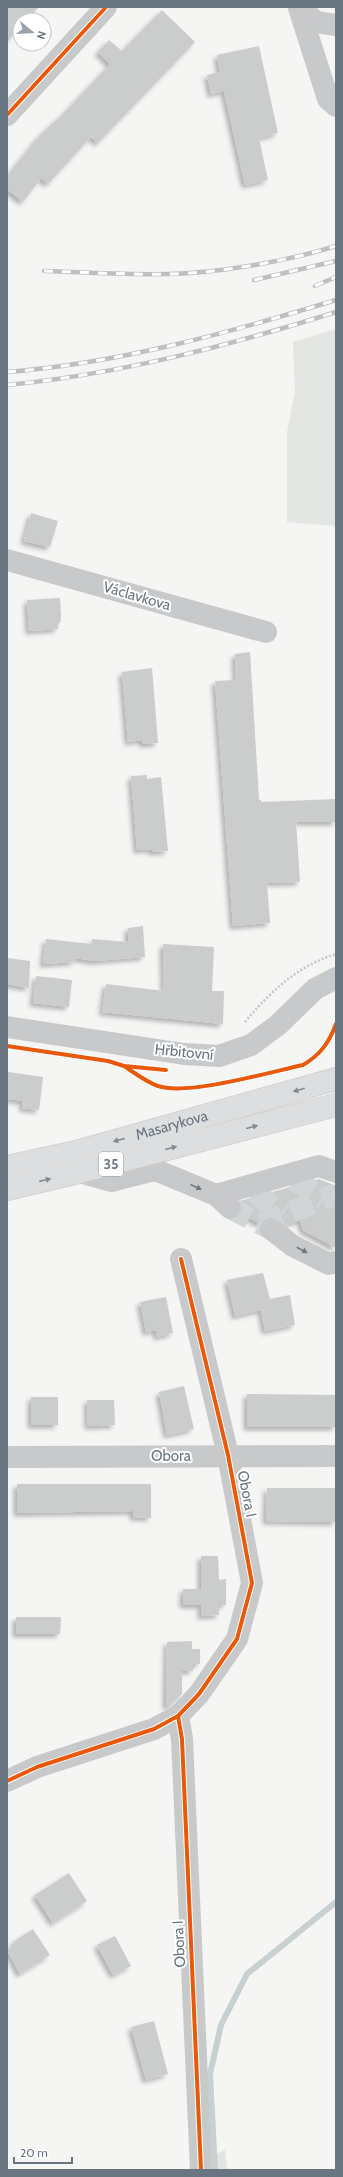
<svg xmlns="http://www.w3.org/2000/svg" width="343" height="2177" font-family="Cabin,sans-serif">
<defs>
<filter id="shadow"><feDropShadow dx="-3.5" dy="3.5" stdDeviation="2" flood-color="#0004"/></filter>
</defs>
<rect width="100%" height="100%" fill="#f5f5f4"/>
<!-- green -->
<g fill="#e3e6e2">
<path d="M336,329V526L287,522V433L295,391L293,342Z"/>
<path d="M225,2149L227,2170H200L199,2166Z"/>
</g>
<g fill="none" stroke-linecap="round" stroke-linejoin="round">
<!-- stream -->
<path stroke="#c9d0d2" stroke-width="6" d="M215,2170L210,2074L221,2025L247,1974L336,1902"/>
</g>
<!-- building -->
<g fill="#cbcccc" filter="url(#shadow)">
<path d="M7,7H39L27,20H20V27L7,42Z"/>
<path d="M162,10L195,42L98,143L91,137L48,184L41,178L23,202L7,189V176L40,135L65,112L110,64L98,52L109,40L122,51Z"/>
<path d="M259,46L278,133L259,138L268,180L245,185L224,91L211,94L207,75L220,72L217,55Z"/>
<path d="M31,513L58,521L50,547L24,541Z"/>
<path d="M60,598L61,616L60,623H58V629L29,631L27,600Z"/>
<path d="M250,652L259,800H261V802L336,799V822H296L300,882L267,883L270,923L233,926L215,681L236,680L235,654Z"/>
<path d="M152,668L158,743L143,744L142,740L128,742L122,672Z"/>
<path d="M147,775V779L161,777L168,851L152,852V849L137,850L131,776Z"/>
<path d="M143,926L145,957L95,961L75,958L74,962L43,964L46,939L92,944V939L128,942V928Z"/>
<path d="M163,944L214,947L212,991H224L223,1024L102,1012L106,984L164,991Z"/>
<path d="M7,958L30,961L29,988L7,984Z"/>
<path d="M36,976L72,980L69,1007L33,1003Z"/>
<path d="M8,1072L43,1077L39,1110L22,1108L23,1101L7,1099Z"/>
<path d="M319,1179L336,1186V1248L303,1230L300,1220L286,1225L272,1217L266,1218L260,1224L241,1213L242,1205L240,1201Z"/>
<path d="M263,1273L270,1299L290,1295L295,1325L265,1331L261,1310L235,1316L227,1280Z"/>
<path d="M166,1297L173,1333L157,1337L156,1330L146,1332L140,1302Z"/>
<path d="M184,1386L194,1429L167,1435L159,1392Z"/>
<path d="M247,1394L336,1395V1427H247Z"/>
<rect x="31" y="1397" width="27" height="28"/>
<path d="M87,1400H114L115,1425L88,1426Z"/>
<path d="M17,1484H151V1518L133,1517V1511L17,1513Z"/>
<path d="M267,1488H336V1522L266,1521Z"/>
<path d="M201,1556H218L219,1580L226,1579V1605H219V1615L201,1616V1605H183V1589H201Z"/>
<path d="M16,1617H61L60,1634H16Z"/>
<path d="M192,1641V1649H200V1664H193V1671H182V1694L170,1706H166L167,1642Z"/>
<path d="M69,1873L87,1901L53,1923L35,1895Z"/>
<path d="M33,1929L50,1955L20,1974L7,1950L15,1945L13,1942Z"/>
<path d="M115,1936L131,1966L113,1975L97,1945Z"/>
<path d="M154,2021L168,2074L146,2080L131,2027Z"/>
</g>
<g fill="none" stroke-linecap="round" stroke-linejoin="round">
<!-- minor-tunnel -->
<g stroke="#d2d5d7" stroke-width="22" stroke-dasharray="22 11" stroke-linecap="butt">
<path d="M294,1180L324,1199"/>
<path d="M255,1192L282,1215"/>
<path d="M230,1208L271,1229"/>
<path d="M261,1224L336,1194"/>
</g>
<!-- major casing -->
<g stroke="#d1d2d2" stroke-width="24">
<g id="major">
<path id="s1" d="M7,1167L76,1152L336,1079"/>
<path d="M7,1189L79,1172L336,1105"/>
</g>
</g>
<!-- path -->
<path stroke="#c5c6c6" stroke-width="2.5" stroke-dasharray="2 2" stroke-linecap="butt" d="M245,1022C270,992 297,966 336,954"/>
<!-- minor -->
<g stroke="#c8c9ca" stroke-width="22">
<path d="M299,7L316,22L336,25"/>
<path d="M299,8L328,99L336,106"/>
<path d="M7,115L106,7"/>
<path d="M7,560L266,632"/>
<path d="M7,1027L184,1054L219,1056L251,1045L278,1025L315,989L336,978"/>
<path d="M79,1172L111,1181L150,1171H158L216,1195L230,1208"/>
<path d="M216,1195L319,1166L336,1172"/>
<path d="M271,1229L293,1246L329,1264L336,1262"/>
<path d="M7,1457L336,1456"/>
<path d="M178,1716L182,1739L201,2170"/>
<path d="M7,1781L37,1767L154,1729L178,1716L199,1694L237,1639L252,1583L228,1455L181,1259"/>
</g>
<!-- major -->
<use href="#major" stroke="#dddedf" stroke-width="22"/>
<!-- rail casing -->
<g stroke="#bfbfc0" stroke-width="4.5">
<g id="rail">
<path d="M44,271C85,272 127,275 168,274C219,273 288,261 336,246"/>
<path d="M254,280L336,261"/>
<path d="M315,286L336,277"/>
<path d="M7,372C120,363 228,333 336,300"/>
<path d="M7,385C120,374 228,346 336,312"/>
</g>
</g>
<!-- rail -->
<use href="#rail" stroke="#fff" stroke-width="3" stroke-dasharray="9" stroke-linecap="butt"/>
<!-- cycleway casing -->
<g stroke="#fff" stroke-width="6">
<g id="cycleway">
<path d="M7,115L106,7"/>
<path d="M7,1046L108,1061L124,1066L166,1070"/>
<path d="M124,1066C135,1073 146,1082 158,1086C188,1096 270,1072 303,1065C320,1055 329,1043 336,1024"/>
<path d="M178,1716L182,1739L201,2170"/>
<path d="M7,1781L37,1767L154,1729L178,1716L199,1694L237,1639L252,1583L228,1455L181,1259"/>
</g>
</g>
<!-- cycleway -->
<use href="#cycleway" stroke="#e8590c" stroke-width="4"/>
</g>
<!-- one-way arrows -->
<defs><path id="oneway-solid" d="M-6-.8H1V-3.2L6.5 0L1 3.2V.8H-6Z"/></defs>
<g fill="#808a93">
<use href="#oneway-solid" transform="translate(299 1090) rotate(164)"/>
<use href="#oneway-solid" transform="translate(252 1127) rotate(-15)"/>
<use href="#oneway-solid" transform="translate(119 1140) rotate(165)"/>
<use href="#oneway-solid" transform="translate(171 1148) rotate(-15)"/>
<use href="#oneway-solid" transform="translate(45 1180) rotate(-13)"/>
</g>
<g fill="#6e7984">
<use href="#oneway-solid" transform="translate(196 1187) rotate(24)"/>
<use href="#oneway-solid" transform="translate(302 1250) rotate(27)"/>
</g>
<g text-anchor="middle" dominant-baseline="central" stroke-width="4" stroke-linejoin="round" paint-order="stroke">
<!-- shield labels -->
<rect fill="#fff" stroke="#969ea6" stroke-width="1" x="99" y="1152" width="24" height="24" rx="3"/>
<g font-size="14" font-weight="bold" fill="#697580">
<text x="111" y="1164">35</text>
</g>
<!-- street labels -->
<g font-size="15" fill="#697580" stroke="#fff">
<text transform="translate(137 596) rotate(16)">Václavkova</text>
<text transform="translate(184 1052) rotate(6)">Hřbitovní</text>
<text stroke="none"><textPath href="#s1" startOffset="170">Masarykova</textPath></text>
<text x="171" y="1456">Obora</text>
<text transform="translate(247 1494) rotate(79)">Obora I</text>
<text transform="translate(179 1944) rotate(-93)">Obora I</text>
</g>
</g>
<!-- border -->
<rect width="343" height="2177" fill="none" stroke="#697580" stroke-width="16"/>
<!-- north arrow -->
<g transform="translate(32 32) rotate(108)"><circle r="19" fill="#ffffff" stroke="#c3c8cc"/>
<path d="M0-3L7 15L0 10L-7 15Z" fill="#9aa2a9"/>
<text y="-6" font-size="11" font-weight="bold" text-anchor="middle" fill="#697580">N</text>
</g>
<!-- scale -->
<path d="M14 2157v6h58v-6" fill="none" stroke="#697580" stroke-width="2"/>
<text x="20" y="2157" font-size="12" fill="#697580" stroke="#ffffff" stroke-width="3" paint-order="stroke">20 m</text>
</svg>
